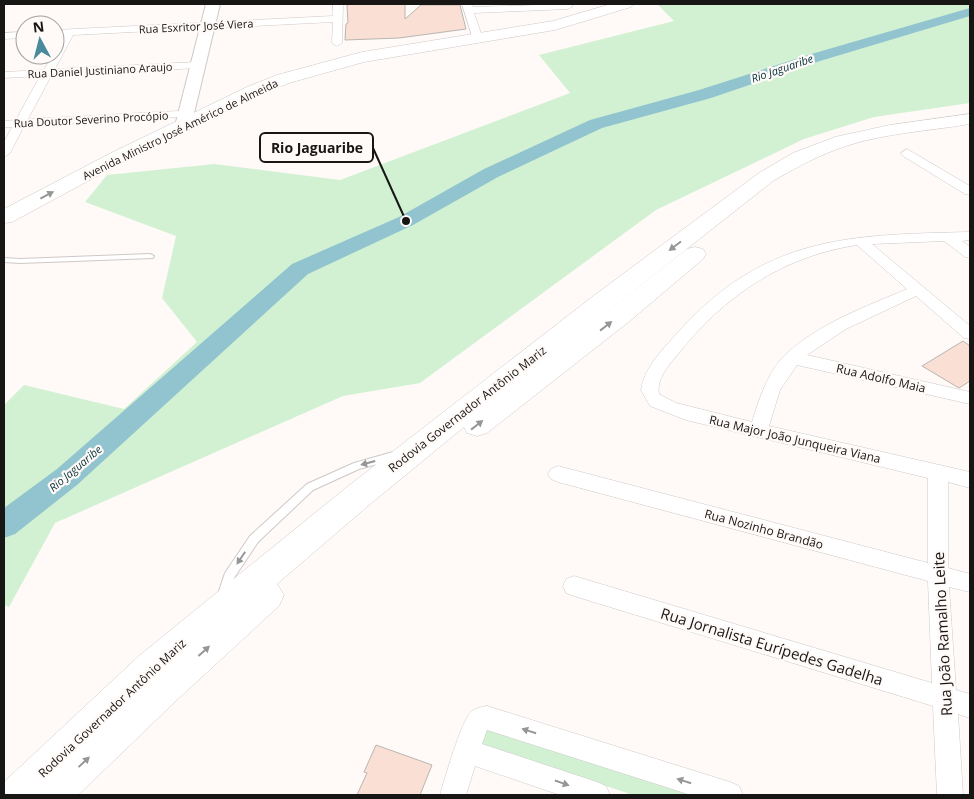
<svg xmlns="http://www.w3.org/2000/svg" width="974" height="799" font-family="'Open Sans',sans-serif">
<rect width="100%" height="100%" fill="#fffaf7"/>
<!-- green -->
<g fill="#d2f1d3">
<path d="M657,4H970V103L874,117L804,139L656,210L420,383L343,396L55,523L9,607L4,605V405L24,385L124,409L197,342L162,298L176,236L85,202L107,175L214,164L340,180L570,93L539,55L674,21Z"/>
<path d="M476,725L691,795H633L483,745Z"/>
</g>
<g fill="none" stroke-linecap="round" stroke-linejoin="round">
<!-- river -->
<path fill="#91c4ce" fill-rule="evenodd" d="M970,8V16L820,61L711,98L602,128L498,177L413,225L308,274L77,485L15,534L4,538V508L57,469L292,264L399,217L484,169L590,120L699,90L808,55Z"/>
</g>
<!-- building -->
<g fill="#fae0d4" stroke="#b9b5b2">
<path d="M350,4H405V19L421,5H460L466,29L399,38L345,40L346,24L348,23L347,5Z"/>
<path d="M963,341L970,346V381L959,388L922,366Z"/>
<path d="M376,745L432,765L420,795H357L367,773L364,772Z"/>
</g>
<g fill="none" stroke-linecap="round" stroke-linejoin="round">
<!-- service casing -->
<g stroke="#cec9c7" stroke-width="2">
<g id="service">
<path d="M150,254L154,256L153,258L20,263L4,262V258L20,259Z"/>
<path d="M393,452L396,453L398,456L396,459L359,469L313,490L258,542L234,578L226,600L222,602L218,600L217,597L225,573L250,536L307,484L354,463Z"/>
</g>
</g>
<!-- minor casing -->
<g stroke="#cec9c7" stroke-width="1">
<g id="minor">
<path d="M333,4H343L342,43L337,46L332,43L333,22L73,35L55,69L197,62L202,65L197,68L51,76L28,119L178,111L184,114L178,117L24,126L10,153L4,157V142L12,127H4V121L16,120L40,76L4,78V72L44,70L52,55H55V49L63,36H55V30L333,16Z"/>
<path d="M462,4H472L473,7L570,4L573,6L568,9L474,13L483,39L478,42L473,39Z"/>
<path d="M25,32V38L4,39V33Z"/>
<path d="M907,149L970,186V195L965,194L903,156L901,153Z"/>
<path d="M970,232V240L962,241L970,247V258L965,257L944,241L872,244L970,326V339L964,338L916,296L846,329L807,355L970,392V404L797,365L780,390L769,426L970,472V488L948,482V568L970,574V592L949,587L956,690L970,694V718L958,714L963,795H937L933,706L574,596L566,593L563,586L566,579L574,576L932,683L928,581L558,482L551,479L548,474L551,469L558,466L928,563V478L686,420L650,406L641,390C644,367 665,347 680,330C767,235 850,235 970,232ZM857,245L907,289C865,307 820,323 786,354C768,371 759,399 752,422L676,403L659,394C656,379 669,365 678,354C724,296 783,256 857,245Z"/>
<path d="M487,706L730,782L739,786L743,795H691L487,730L482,744L597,782L606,786L610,795H560L475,766L466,795H440C444,781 462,718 472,711C476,708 482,707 487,706Z"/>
</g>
</g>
<!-- secondary casing -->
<g stroke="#cec9c7" stroke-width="2">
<path id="secondary" d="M206,4H220L191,126L189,130H177L175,126Z"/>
</g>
<!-- primary casing -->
<g stroke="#cec9c7" stroke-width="1">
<path id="primary" d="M611,4H633L631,7L555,30L364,62L289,83L259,95L125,161L12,222L4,223V209L111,153L247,87L277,75L362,52L553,21Z"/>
</g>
<!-- trunk casing -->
<g stroke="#cec9c7" stroke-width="1">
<path id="trunk" d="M970,114V124C929,131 885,133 846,146C819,155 797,167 773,181L575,337L687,249L695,247L703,249L706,254L703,259L631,320L487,433L477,436L467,433L464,427L369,505L277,584L284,595L279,606L179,698L78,795H4L5,781L140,655L347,487L592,297L759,173L793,153L835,137L890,125Z"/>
</g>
<!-- service -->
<use href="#service" fill="#fff" fill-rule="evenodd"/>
<!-- minor -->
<use href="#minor" fill="#fff" fill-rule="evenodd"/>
<!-- secondary -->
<use href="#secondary" fill="#fff" fill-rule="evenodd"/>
<!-- primary -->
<use href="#primary" fill="#fff" fill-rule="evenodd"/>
<!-- trunk -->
<use href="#trunk" fill="#fff" fill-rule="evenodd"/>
</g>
<!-- one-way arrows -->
<defs><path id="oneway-solid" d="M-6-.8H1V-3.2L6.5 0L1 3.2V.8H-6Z" transform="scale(1.25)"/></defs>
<g fill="#979696">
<use href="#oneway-solid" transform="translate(47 195) rotate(-28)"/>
<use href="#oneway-solid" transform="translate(675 246) rotate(143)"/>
<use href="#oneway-solid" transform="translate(606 326) rotate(-38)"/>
<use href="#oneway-solid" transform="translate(477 425) rotate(-38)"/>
<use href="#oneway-solid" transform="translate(368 463) rotate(165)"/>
<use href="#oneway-solid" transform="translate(241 558) rotate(124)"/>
<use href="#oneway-solid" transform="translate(204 651) rotate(-42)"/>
<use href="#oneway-solid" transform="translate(529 731) rotate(-162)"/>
<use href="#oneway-solid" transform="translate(84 762) rotate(-43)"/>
<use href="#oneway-solid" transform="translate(684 781) rotate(-162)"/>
<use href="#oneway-solid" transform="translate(562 783) rotate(19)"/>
</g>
<g text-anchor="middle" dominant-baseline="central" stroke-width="4.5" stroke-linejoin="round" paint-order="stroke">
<!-- far-street labels -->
<g font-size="11" fill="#181615" stroke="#fffaf7">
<text transform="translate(196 26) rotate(-3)">Rua Esxritor José Viera</text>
<text transform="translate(100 70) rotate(-3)">Rua Daniel Justiniano Araujo</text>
<text transform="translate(91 119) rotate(-3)">Rua Doutor Severino Procópio</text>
<text transform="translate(180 129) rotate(-26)">Avenida Ministro José Américo de Almeida</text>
</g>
<!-- far-water labels -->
<g font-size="11" font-style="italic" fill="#003038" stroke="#fffaf7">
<text transform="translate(782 68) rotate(-19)">Rio Jaguaribe</text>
<text transform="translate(75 468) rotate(-40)">Rio Jaguaribe</text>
</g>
<!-- street labels -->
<g font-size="12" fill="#181615" stroke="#fffaf7">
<text transform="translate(881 378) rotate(13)">Rua Adolfo Maia</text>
<text transform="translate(467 409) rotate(-38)">Rodovia Governador Antônio Mariz</text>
<text transform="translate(795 439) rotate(13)">Rua Major João Junqueira Viana</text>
<text transform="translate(764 529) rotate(15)">Rua Nozinho Brandão</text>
<text transform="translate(112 708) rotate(-43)">Rodovia Governador Antônio Mariz</text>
</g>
<!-- near-street labels -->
<g font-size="15" fill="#181615" stroke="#fffaf7">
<text transform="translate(942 634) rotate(-93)">Rua João Ramalho Leite</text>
<text transform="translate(772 646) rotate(17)">Rua Jornalista Eurípedes Gadelha</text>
</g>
</g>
<!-- callouts -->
<path fill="none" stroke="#181615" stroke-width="2" d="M406 221L373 148"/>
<circle fill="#181615" stroke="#fffaf7" stroke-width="2" cx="406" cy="221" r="5"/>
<rect fill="#fffaf7" stroke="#181615" stroke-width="2" x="260" y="133" width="113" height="29" rx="5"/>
<g font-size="14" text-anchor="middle" font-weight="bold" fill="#181615">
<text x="317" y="153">Rio Jaguaribe</text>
</g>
<!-- border -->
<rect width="974" height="799" fill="none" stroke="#181615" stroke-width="10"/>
<!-- north arrow -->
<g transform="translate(40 40) rotate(353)"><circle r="24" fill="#fffaf7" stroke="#a39f9d"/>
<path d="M0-4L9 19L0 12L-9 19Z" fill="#498b9c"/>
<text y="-8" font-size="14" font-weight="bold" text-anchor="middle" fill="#181615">N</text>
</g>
</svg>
